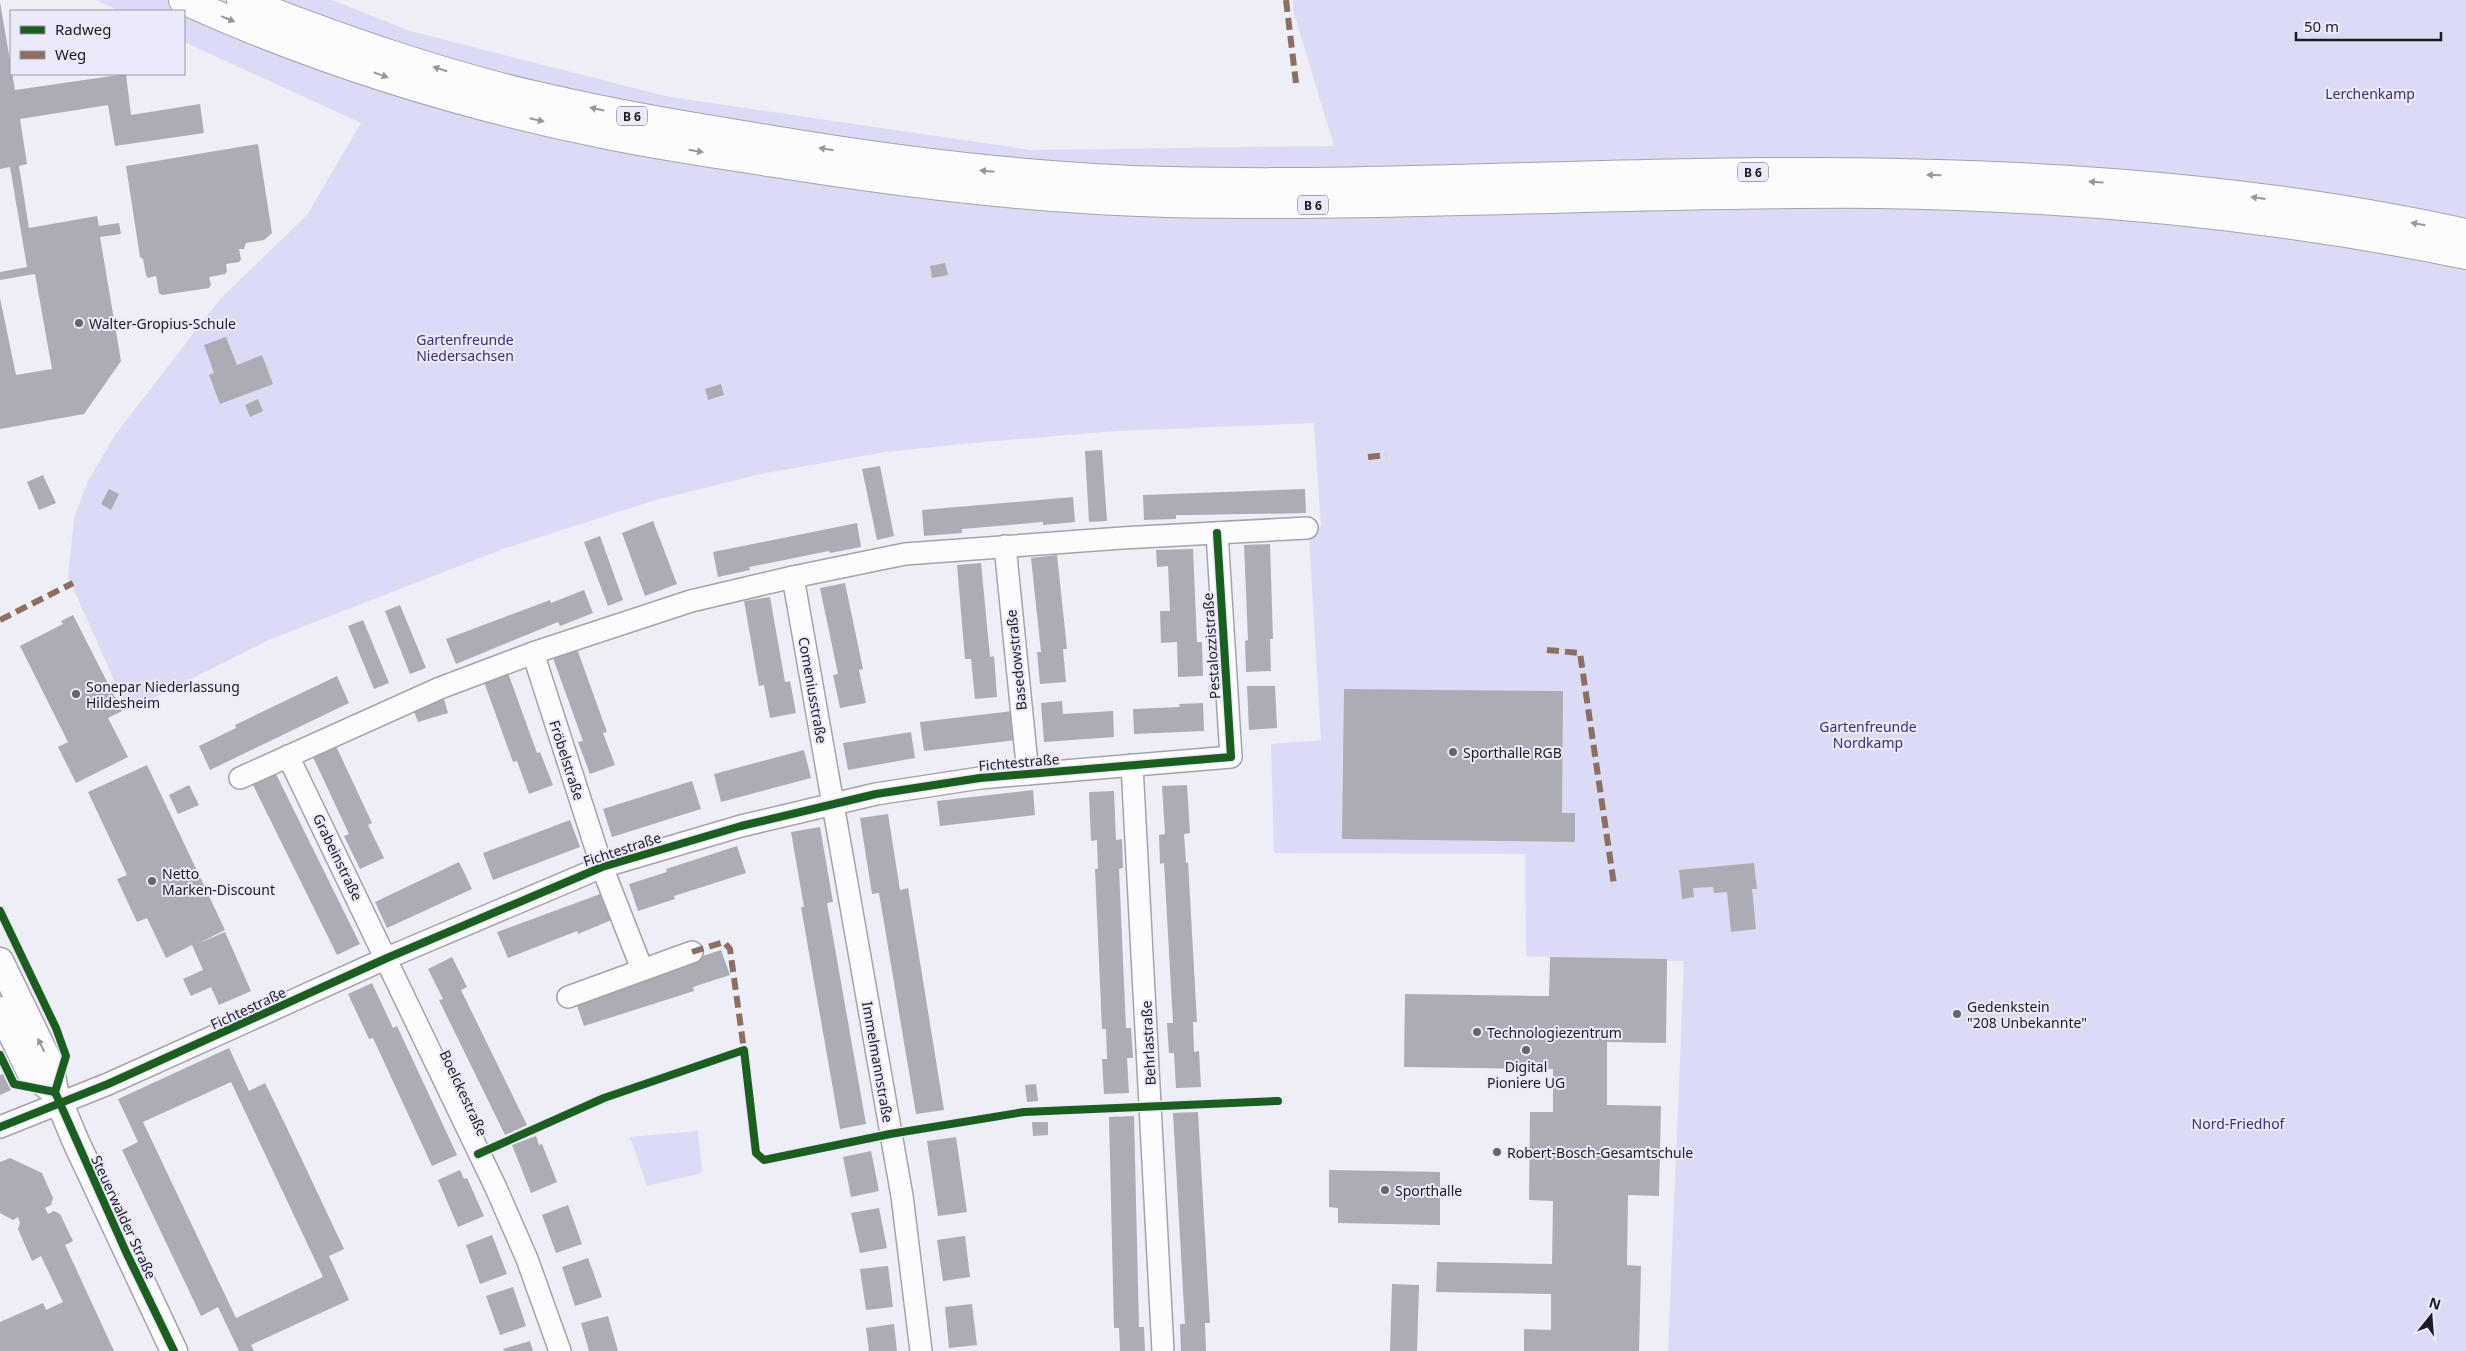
<svg xmlns="http://www.w3.org/2000/svg" width="2466" height="1351" font-family="'Noto Sans',sans-serif">
<rect width="100%" height="100%" fill="#eeeef7"/>
<!-- green -->
<g fill="#dbdbf5">
<path d="M96,0H332L410,31L670,97L1031,150L1334,146L1293,10V0H2466V1351H1668L1684,961L1526,956L1525,854L1274,853L1271,744L1321,740L1309,537L1321,526L1314,423L1118,431L983,442L885,452L761,474L652,501L503,549L271,639L128,711L68,577L74,518L88,481L115,435L220,299L307,215L361,123L184,42V11H119Z"/>
<path d="M698,1131L702,1173L647,1186L630,1137Z"/>
</g>
<!-- building -->
<g fill="#acacb5" fill-rule="evenodd">
<path d="M0,2L15,90L126,74L131,115L200,104L204,133L115,146L108,105L20,119L27,164L19,166L29,228L97,216L99,226L119,223L121,234L100,237L121,361L84,414L0,429V298L16,375L52,369L35,274L0,280V272L27,267L10,167L0,169Z"/>
<path d="M258,144L272,233L264,240L246,243L244,249H239L241,259L239,262L226,264L227,271L225,274L209,277L211,285L209,288L162,295L159,293L156,276L148,278L146,275L143,259L140,257L126,166Z"/>
<path d="M945,263L948,275L932,278L930,266Z"/>
<path d="M226,337L237,365L262,355L273,384L220,404L209,375L214,373L204,345Z"/>
<path d="M721,384L724,395L708,400L705,389Z"/>
<path d="M258,399L263,411L250,417L245,405Z"/>
<path d="M1102,450L1107,521L1089,522L1085,451Z"/>
<path d="M880,466L894,536L877,540L862,469Z"/>
<path d="M43,475L56,503L39,510L27,482Z"/>
<path d="M109,489L119,494L111,510L101,504Z"/>
<path d="M1305,489L1306,513L1192,515H1176V519L1144,520L1143,495Z"/>
<path d="M1073,497L1075,522L1043,525V522L962,529V533L924,536L922,510Z"/>
<path d="M653,521L677,584L645,596L622,533Z"/>
<path d="M857,523L861,547L830,553L829,551L749,567L750,570L718,577L713,552Z"/>
<path d="M600,536L623,600L608,606L584,542Z"/>
<path d="M1270,544L1273,639H1270L1271,671L1246,672L1245,641L1248,640L1244,545Z"/>
<path d="M1193,549L1197,642H1202L1203,676L1178,677L1177,642L1161,643L1160,611H1170L1168,566L1157,567L1156,550Z"/>
<path d="M1057,555L1067,649H1063L1066,682L1040,684L1037,652H1041L1031,558Z"/>
<path d="M981,563L990,657L994,656L997,697L975,699L971,659H965L957,565Z"/>
<path d="M845,583L863,669L859,670L866,703L840,708L833,675L838,674L820,588Z"/>
<path d="M584,590L593,613L560,626L558,622L456,664L446,639L550,600L551,603Z"/>
<path d="M770,597L785,682L790,681L796,713L770,718L764,685L759,686L744,601Z"/>
<path d="M400,605L426,668L410,674L385,611Z"/>
<path d="M73,615L122,711L108,718L128,757L76,783L58,747L68,742L20,646L63,624L61,621Z"/>
<path d="M363,620L389,683L374,689L348,626Z"/>
<path d="M577,649L607,732L603,733L615,765L590,774L578,742L583,741L553,658Z"/>
<path d="M508,673L537,753L540,752L553,785L529,794L517,761L513,762L484,682Z"/>
<path d="M337,676L349,703L210,770L199,746L236,728L235,725Z"/>
<path d="M1247,686H1275L1277,728L1249,730Z"/>
<path d="M1344,689L1563,691L1562,813H1575V842L1342,839Z"/>
<path d="M443,696L448,713L418,722L412,706Z"/>
<path d="M1062,701L1063,714L1113,711L1114,737L1044,742L1041,703Z"/>
<path d="M1203,703L1204,731L1134,734L1133,709L1180,707L1179,704Z"/>
<path d="M1013,711L1016,740L924,751L920,722Z"/>
<path d="M911,732L915,758L848,770L843,743Z"/>
<path d="M336,746L372,823L368,825L384,858L360,869L344,836L349,834L313,757Z"/>
<path d="M804,750L811,778L721,802L714,774Z"/>
<path d="M147,765L225,930L197,944L225,932L251,991L219,1005L211,987L191,996L183,979L203,970L192,945L166,958L147,918L137,922L117,879L127,875L88,792Z"/>
<path d="M273,768L360,944L337,955L250,779Z"/>
<path d="M692,781L701,809L612,837L603,809Z"/>
<path d="M189,785L199,805L178,814L169,795Z"/>
<path d="M1187,785L1190,833L1184,834L1186,863L1188,862L1197,1022H1193L1194,1052L1199,1051L1201,1087L1176,1088L1174,1053H1169L1167,1023H1173L1164,863L1160,864L1159,835L1165,834L1162,786Z"/>
<path d="M1033,790L1035,815L940,826L937,801Z"/>
<path d="M1114,791L1116,840L1122,839L1123,868L1119,869L1126,1028H1131L1133,1058H1127L1129,1093L1104,1094L1102,1059H1107L1106,1029H1102L1095,869H1098L1097,840L1091,841L1089,792Z"/>
<path d="M888,814L900,890L908,888L944,1110L916,1114L879,893L872,894L860,818Z"/>
<path d="M570,820L580,847L493,880L483,853Z"/>
<path d="M820,827L833,902L827,903L866,1124L840,1129L801,907H804L791,832Z"/>
<path d="M737,846L746,873L674,896L675,899L638,911L629,884L667,872L666,869Z"/>
<path d="M459,862L472,889L387,928L375,902Z"/>
<path d="M1754,863L1757,889H1752L1756,929L1731,932L1727,892L1714,893L1713,887L1693,888L1694,897L1682,899L1679,870Z"/>
<path d="M603,893L614,919L578,934L577,931L508,958L497,932Z"/>
<path d="M721,950L730,975L693,987L694,991L584,1026L575,1000L611,991L686,966L685,962Z"/>
<path d="M452,957L467,987L461,990L527,1125L505,1135L439,1000L443,999L428,969Z"/>
<path d="M1550,957L1667,959L1666,1043L1607,1042V1105L1661,1106L1659,1196L1628,1195L1627,1265L1641,1266L1639,1351H1524V1329L1551,1330V1294L1436,1292L1437,1262L1552,1264L1553,1201L1529,1200L1530,1112H1553V1069L1404,1067L1405,994L1549,996Z"/>
<path d="M372,983L393,1028L397,1026L457,1155L432,1166L373,1038L369,1039L348,994Z"/>
<path d="M229,1048L249,1091L265,1083L285,1124L344,1249L329,1256L349,1300L251,1345L254,1351H239L218,1307L201,1316L122,1150L138,1142L118,1099ZM231,1082L323,1277L236,1318L143,1122Z"/>
<path d="M3,1074L11,1090L0,1095V1075Z"/>
<path d="M1036,1084L1038,1101L1027,1102L1025,1085Z"/>
<path d="M1198,1112L1210,1323H1205L1206,1351H1181L1180,1324H1185L1184,1308L1173,1113Z"/>
<path d="M1134,1116L1139,1327H1144L1145,1351H1120L1119,1328H1114L1109,1117Z"/>
<path d="M1032,1122H1048V1135L1033,1136Z"/>
<path d="M536,1136L539,1145L542,1144L557,1182L531,1193L512,1145Z"/>
<path d="M956,1137L967,1212L938,1216L927,1141Z"/>
<path d="M871,1151L879,1191L851,1197L843,1157Z"/>
<path d="M10,1158L42,1173L53,1198L51,1205L45,1208L48,1214L54,1211L60,1214L73,1241L65,1245L114,1351H0V1322L43,1303L46,1310L63,1302L41,1256L32,1261L18,1229L20,1223L18,1217L13,1220L0,1213V1162Z"/>
<path d="M460,1170L464,1179L467,1178L484,1216L458,1227L438,1180Z"/>
<path d="M1329,1170L1440,1172V1225L1338,1223V1208L1329,1207Z"/>
<path d="M568,1205L582,1244L556,1253L542,1215Z"/>
<path d="M879,1208L887,1248L860,1253L851,1213Z"/>
<path d="M492,1235L507,1274L480,1284L466,1245Z"/>
<path d="M965,1236L970,1277L943,1281L937,1240Z"/>
<path d="M588,1258L602,1297L575,1306L562,1267Z"/>
<path d="M888,1266L893,1307L866,1310L860,1269Z"/>
<path d="M1392,1284L1419,1285L1417,1351H1390Z"/>
<path d="M513,1287L526,1326L500,1335L486,1296Z"/>
<path d="M972,1304L977,1345L949,1348L945,1307Z"/>
<path d="M608,1316L618,1351H589L581,1323Z"/>
<path d="M894,1324L897,1351H869L866,1328Z"/>
<path d="M530,1341L533,1351H504L503,1349Z"/>
</g>
<g fill="none" stroke-linecap="round" stroke-linejoin="round">
<!-- minor casing -->
<g stroke="#a4a3ac" stroke-width="24">
<g id="minor">
<path d="M1005,546L1028,774"/>
<path d="M793,577L902,1196L921,1351"/>
<path d="M533,653L602,867L642,969"/>
<path d="M288,756L496,1188L527,1259L560,1351"/>
<path d="M1132,765L1163,1351"/>
<path d="M240,778L440,688L533,653L691,601L793,577L905,554L1122,538L1307,528"/>
<path d="M568,997L692,952"/>
<path d="M0,1127L108,1084L387,958L602,867L741,826L876,794L980,778L1231,757L1217,533"/>
</g>
</g>
<!-- tertiary casing -->
<g stroke="#a4a3ac" stroke-width="29">
<g id="tertiary">
<path d="M0,961L50,1064L55,1092L76,1142L174,1351"/>
<path d="M0,1010L31,1074L55,1092"/>
</g>
</g>
<!-- trunk casing -->
<g stroke="#a4a3ac" stroke-width="30">
<g id="trunk">
<path d="M183,0C316,60 460,105 603,134C660,146 718,154 775,163C906,184 1036,200 1168,203C1405,208 1641,192 1877,194C2075,197 2272,215 2466,255"/>
<path d="M241,0C339,38 440,74 542,97C627,117 712,130 798,144C922,164 1044,178 1169,181C1369,186 1569,173 1769,172C2002,171 2238,183 2466,233"/>
</g>
</g>
<!-- minor -->
<use href="#minor" stroke="#fcfcfe" stroke-width="21"/>
<!-- tertiary -->
<use href="#tertiary" stroke="#fcfcfe" stroke-width="26"/>
<!-- trunk -->
<use href="#trunk" stroke="#fcfcfe" stroke-width="28"/>
<!-- quiet -->
<g stroke="#8d6e63" stroke-width="6" stroke-dasharray="12 6" stroke-linecap="butt">
<path d="M1286,0L1296,83"/>
<path d="M1368,457L1386,455"/>
<path d="M0,620L73,583"/>
<path d="M1547,650L1580,653L1614,885"/>
<path d="M692,952L724,942L730,949L744,1050"/>
</g>
<!-- cycleway casing -->
<g stroke="#eaeafb" stroke-width="11">
<g id="cycleway">
<path d="M0,911L56,1028L66,1056L55,1092"/>
<path d="M0,1055L14,1084L55,1092"/>
<path d="M55,1092L126,1252L174,1351"/>
<path d="M0,1127L108,1084L387,958L602,867L741,826L876,794L980,778L1231,757L1217,533"/>
<path d="M478,1154L604,1098L744,1050L756,1153L764,1160L890,1134L1024,1112L1278,1101"/>
</g>
</g>
<!-- cycleway -->
<use href="#cycleway" stroke="#1b5e20" stroke-width="8"/>
</g>
<!-- one-way arrows -->
<defs><path id="oneway-solid" d="M-6-.8H1V-3.2L6.5 0L1 3.2V.8H-6Z" transform="scale(1.25)"/></defs>
<g fill="#97979c">
<use href="#oneway-solid" transform="translate(228 19) rotate(22)"/>
<use href="#oneway-solid" transform="translate(440 69) rotate(-163)"/>
<use href="#oneway-solid" transform="translate(381 75) rotate(19)"/>
<use href="#oneway-solid" transform="translate(597 109) rotate(-168)"/>
<use href="#oneway-solid" transform="translate(537 120) rotate(13)"/>
<use href="#oneway-solid" transform="translate(826 149) rotate(-171)"/>
<use href="#oneway-solid" transform="translate(696 151) rotate(9)"/>
<use href="#oneway-solid" transform="translate(987 171) rotate(-175)"/>
<use href="#oneway-solid" transform="translate(1934 175) rotate(-179)"/>
<use href="#oneway-solid" transform="translate(2096 182) rotate(-176)"/>
<use href="#oneway-solid" transform="translate(2258 198) rotate(-172)"/>
<use href="#oneway-solid" transform="translate(2418 224) rotate(-170)"/>
<use href="#oneway-solid" transform="translate(41 1045) rotate(-116)"/>
</g>
<!-- markers -->
<g fill="#65656e" stroke="#eaeafb" stroke-width="2">
<circle cx="79" cy="323" r="5"/>
<circle cx="76" cy="694" r="5"/>
<circle cx="1453" cy="752" r="5"/>
<circle cx="152" cy="881" r="5"/>
<circle cx="1957" cy="1014" r="5"/>
<circle cx="1477" cy="1032" r="5"/>
<circle cx="1526" cy="1050" r="5"/>
<circle cx="1497" cy="1152" r="5"/>
<circle cx="1385" cy="1190" r="5"/>
</g>
<g text-anchor="middle" dominant-baseline="central" stroke-width="4" stroke-linejoin="round" paint-order="stroke">
<!-- shield labels -->
<g fill="#eaeafb" stroke="#595965" stroke-width="1">
<rect x="617" y="106.5" width="30" height="19" rx="4"/>
<rect x="1738" y="162.5" width="30" height="19" rx="4"/>
<rect x="1298" y="195.5" width="30" height="19" rx="4"/>
</g>
<g font-size="12" font-weight="bold" fill="#1b1b25">
<text x="632" y="116">B 6</text>
<text x="1753" y="172">B 6</text>
<text x="1313" y="205">B 6</text>
</g>
<!-- park labels -->
<g font-size="14" fill="#382e71" stroke="#eaeafb">
<text x="2370" y="93">Lerchenkamp</text>
<text x="465" y="339">Gartenfreunde<tspan x="465" dy="16">Niedersachsen</tspan></text>
<text x="1868" y="726">Gartenfreunde<tspan x="1868" dy="16">Nordkamp</tspan></text>
<text x="2238" y="1123">Nord-Friedhof</text>
</g>
<!-- poi labels -->
<g font-size="14" fill="#1b1b25" stroke="#eaeafb" text-anchor="start">
<text x="89" y="323">Walter-Gropius-Schule</text>
<text x="86" y="686">Sonepar Niederlassung<tspan x="86" dy="16">Hildesheim</tspan></text>
<text x="1463" y="752">Sporthalle RGB</text>
<text x="162" y="873">Netto<tspan x="162" dy="16">Marken-Discount</tspan></text>
<text x="1967" y="1006">Gedenkstein<tspan x="1967" dy="16">"208 Unbekannte"</tspan></text>
<text x="1487" y="1032">Technologiezentrum</text>
<text x="1526" y="1066" text-anchor="middle">Digital<tspan x="1526" dy="16">Pioniere UG</tspan></text>
<text x="1507" y="1152">Robert-Bosch-Gesamtschule</text>
<text x="1395" y="1190">Sporthalle</text>
</g>
<!-- street labels -->
<g font-size="14" fill="#1b1b25" stroke="#eaeafb">
<text transform="translate(1211 646) rotate(-94)">Pestalozzistraße</text>
<text transform="translate(1016 660) rotate(-96)">Basedowstraße</text>
<text transform="translate(813 690) rotate(80)">Comeniusstraße</text>
<text transform="translate(567 760) rotate(72)">Fröbelstraße</text>
<text transform="translate(1019 762) rotate(-5)">Fichtestraße</text>
<text transform="translate(622 849) rotate(-18)">Fichtestraße</text>
<text transform="translate(338 857) rotate(64)">Grabeinstraße</text>
<text transform="translate(248 1008) rotate(-25)">Fichtestraße</text>
<text transform="translate(1148 1043) rotate(-93)">Behrlastraße</text>
<text transform="translate(878 1062) rotate(80)">Immelmannstraße</text>
<text transform="translate(464 1093) rotate(65)">Boelckestraße</text>
<text transform="translate(124 1217) rotate(65)">Steuerwalder Straße</text>
</g>
</g>
<!-- legend -->
<rect x="10" y="10" width="175" height="65" fill="#eaeafb" stroke="#9797a5"/>
<rect x="20" y="26" width="25" height="8" fill="#1b5e20" stroke="#9797a5"/>
<text x="55" y="35" font-size="15" fill="#1b1b25">Radweg</text>
<rect x="20" y="51" width="25" height="8" fill="#8d6e63" stroke="#9797a5"/>
<text x="55" y="60" font-size="15" fill="#1b1b25">Weg</text>
<!-- north arrow -->
<g transform="translate(2431 1316) rotate(17)" stroke="#eaeafb" stroke-width="4" paint-order="stroke">
<path d="M0-4L9 19L0 12L-9 19Z" fill="#1b1b25"/>
<text y="-8" font-size="14" font-weight="bold" text-anchor="middle" fill="#1b1b25">N</text>
</g>
<!-- scale -->
<path d="M2296 32v8h145v-8" fill="none" stroke="#1b1b25" stroke-width="2.5"/>
<text x="2304" y="32" font-size="15" fill="#1b1b25" stroke="#eaeafb" stroke-width="4" paint-order="stroke">50 m</text>
</svg>
